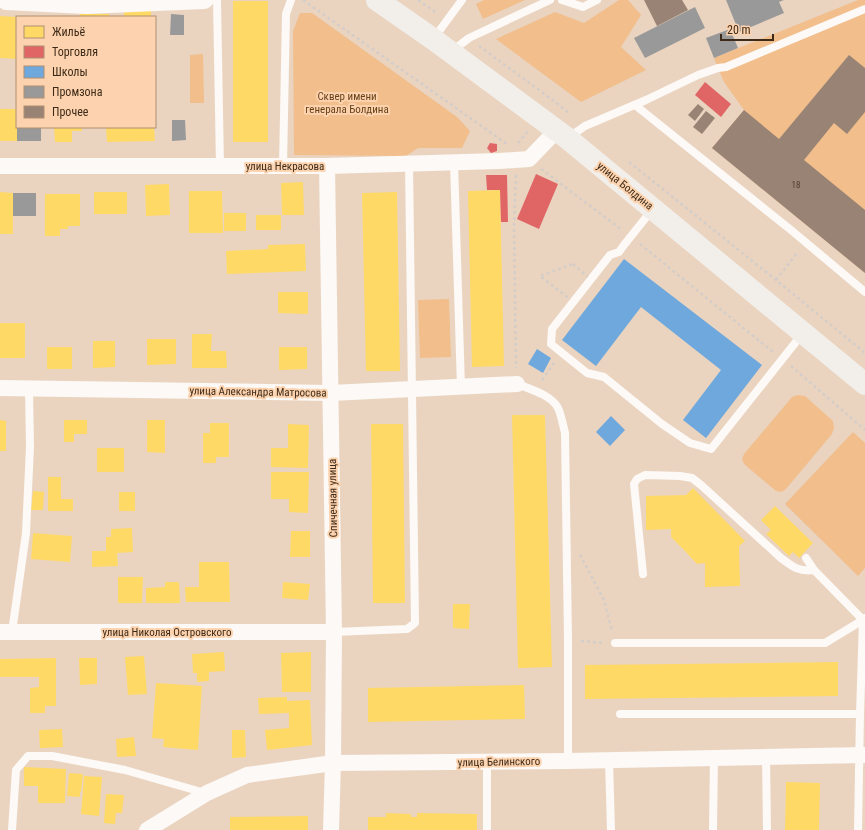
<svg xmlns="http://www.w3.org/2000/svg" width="865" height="830" font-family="'Roboto Condensed',sans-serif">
<rect width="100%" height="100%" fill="#ead4c0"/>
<!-- green -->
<g fill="#f1be8c">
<path d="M484,0H525L483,19L476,4Z"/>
<path d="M619,0H628L641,15L621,47L646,70L581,102L496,39L555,12L584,23Z"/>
<path d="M858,0H865V273L712,148L744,110L724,82L714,58Z"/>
<path d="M300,13H312L457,117L470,131L462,148H418L406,156L294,155L293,31Z"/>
<path d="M203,54L204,103H190V55Z"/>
<path d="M449,299L451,357L420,358L418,300Z"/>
<path d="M798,395L805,396L833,421L834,428L832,434L786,489L781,492L776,491L744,464L742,459L744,454L792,397Z"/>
<path d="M853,432L865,443V568L858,576L785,504Z"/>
</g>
<!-- homes -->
<g fill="#ffd966">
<rect x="233" y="1" width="35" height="141"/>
<rect x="124" y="10" width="27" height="7"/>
<rect x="80" y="14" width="29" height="3"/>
<path d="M0,16L17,17V59L0,58Z"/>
<rect x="0" y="109" width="17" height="32"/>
<path d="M54,127H82V131H72V142H55Z"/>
<path d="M106,127H154L155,141L107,142Z"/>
<path d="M303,182L304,215H282L281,183Z"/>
<path d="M169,184L170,215L146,216L145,185Z"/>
<path d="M500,190L504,366L472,367L468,191Z"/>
<path d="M189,191H222L223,233H189Z"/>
<path d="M0,192L13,193V234H0Z"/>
<rect x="94" y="192" width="33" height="22"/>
<path d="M397,192L400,371H366L362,193Z"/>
<path d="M45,194H80V226H68V229H60V236H45Z"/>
<rect x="224" y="213" width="22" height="18"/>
<rect x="256" y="215" width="25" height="15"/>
<path d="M305,244L306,271L227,274L226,251L268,249V245Z"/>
<path d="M278,292H308V314L278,313Z"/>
<rect x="0" y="323" width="25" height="35"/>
<path d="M192,334H212L211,351H226L227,368H192Z"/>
<path d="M147,339H176V364L147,365Z"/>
<path d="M93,341H115V367L93,368Z"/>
<rect x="47" y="347" width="25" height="22"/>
<path d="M279,347H307V369L279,370Z"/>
<path d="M512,415H545L552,667L518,668Z"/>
<path d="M0,420L6,421V451H0Z"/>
<path d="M64,420H87V434H74V442H64Z"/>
<path d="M147,420H165V453L147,452Z"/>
<path d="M210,423H229V457H216V463H203V433H210Z"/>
<path d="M288,424L309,425L308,468L271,467V448H288Z"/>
<path d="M371,424H403L405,603H373Z"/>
<rect x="97" y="448" width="27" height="24"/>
<path d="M271,472H309L308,513L289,512V499H271Z"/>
<path d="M48,477H61V499H73V511H48Z"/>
<path d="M693,488L745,541L739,546L740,586L705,587V563L697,564L684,550L671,537V529L646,530V496L686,495Z"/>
<path d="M33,491L44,492L43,510H31Z"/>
<rect x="119" y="492" width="16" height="19"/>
<path d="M775,506L813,543L799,558L793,552L789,556L766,534L771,530L761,520Z"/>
<path d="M132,528L133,552L117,553L118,566L92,567V551H106V537H111V529Z"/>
<path d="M291,531H310V557H290Z"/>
<path d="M33,533L72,536L70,562L31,559Z"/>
<path d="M199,562H229L230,602H186L185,587H199Z"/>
<path d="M118,577H143L142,603H118Z"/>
<path d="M165,582H179L180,603H146V588L165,587Z"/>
<path d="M283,582L310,584L308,600L282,598Z"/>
<path d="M453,604H470L469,629L453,628Z"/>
<path d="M224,652L225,671L209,672V681L197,682V673H193L192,654Z"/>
<path d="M311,652V692H282L281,653Z"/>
<path d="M144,656L147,694L128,695L125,657Z"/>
<path d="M56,658V706H45V713H30V688L39,687V677H0V659Z"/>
<path d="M79,658H97V684L80,685Z"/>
<path d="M838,662V696L585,699V665Z"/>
<path d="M156,683L202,686L198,750L163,747L164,739L152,738Z"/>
<path d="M524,685L525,719L368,722V688Z"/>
<path d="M287,697V701L310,700L312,745L267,750L265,730L289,728V713L259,714L258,698Z"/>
<path d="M62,729L63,747L40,748L39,730Z"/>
<path d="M232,730H245L246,757L232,758Z"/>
<path d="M134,737L136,756L117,757L116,739Z"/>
<path d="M24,767L66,769L65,803H38V786H24Z"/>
<path d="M69,773L83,774L81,792H80V797L67,796Z"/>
<path d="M84,776L102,777L99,816L81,814Z"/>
<path d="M786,782L820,783L819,830H785Z"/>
<path d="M106,794L124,795L122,813H116L115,824L104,823Z"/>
<path d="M386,813L411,814V817H417V813L477,814V830H368V817H386Z"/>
<path d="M308,816V830H230V817Z"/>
</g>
<!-- shops -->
<g fill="#e06666">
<path d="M705,82L731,104L721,117L695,95Z"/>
<path d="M490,143L497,144V151L491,153L487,148Z"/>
<path d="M536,174L558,184L539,229L517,219Z"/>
<path d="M486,175H507L508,222H501L500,190H487Z"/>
</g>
<!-- schools -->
<g fill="#6fa8dc">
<path d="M624,259L762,365L706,438L683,420L721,370L641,307L596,366L562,340Z"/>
<path d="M537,349L551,358L543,373L528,364Z"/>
<path d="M611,416L625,430L610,446L596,432Z"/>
</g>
<!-- industry -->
<g fill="#999">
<path d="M726,0H784L779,2L784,13L739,32Z"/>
<path d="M695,7L705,28L645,58L634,38Z"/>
<path d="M171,14L184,15V35H170Z"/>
<path d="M730,29L738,48L714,58L706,38Z"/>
<path d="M172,120H185L186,140L172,141Z"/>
<rect x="17" y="127" width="24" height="14"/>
<rect x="13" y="193" width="23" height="23"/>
</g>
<!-- building -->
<g fill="#998375">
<path d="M644,0H682L688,10L657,26Z"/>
<path d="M849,55L865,68V112L847,134L834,123L804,160L865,210V273L712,148L744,110L779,139Z"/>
<path d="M698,104L704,109L695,121L688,115Z"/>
<path d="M706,111L715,118L702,134L693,127Z"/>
</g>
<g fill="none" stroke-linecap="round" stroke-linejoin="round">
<!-- path -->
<g stroke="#d5cdc7" stroke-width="2.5" stroke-dasharray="3 3" stroke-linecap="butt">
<path d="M303,0L507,144"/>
<path d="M418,0L437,13"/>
<path d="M479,46L554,101L570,114"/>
<path d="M518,143L528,131"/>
<path d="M629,162L776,280L865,353"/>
<path d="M541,169L622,230"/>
<path d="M516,175L514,228L516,368"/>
<path d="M640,244L773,352"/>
<path d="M573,264L589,278L571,300L540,276Z"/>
<path d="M776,280L798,252"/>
<path d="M791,366L865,430"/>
<path d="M542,380L554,363"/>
<path d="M580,555L604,600L612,631"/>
<path d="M581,641L604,643"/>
</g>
<!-- service -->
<g stroke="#fcf9f6" stroke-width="8">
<path d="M217,0L220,166"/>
<path d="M562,0L583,7L597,0"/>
<path d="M434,38L462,0"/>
<path d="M452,51L469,38L550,0"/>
<path d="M635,105L791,230L865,292"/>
<path d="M568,138L585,126L646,100L698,75L718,68L726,67L865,9"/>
<path d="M454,162L461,387"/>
<path d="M283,166L286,14L291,0"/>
<path d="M652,210L624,245L619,252L610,255L552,329L551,344L587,373L604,377L662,424L690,443L711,449L803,333"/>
<path d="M517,384C530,389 551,395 558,408C561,414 563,425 565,433L568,641V761"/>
<path d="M806,558L814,570"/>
<path d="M643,574L634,484L637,479L645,475L680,476L692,478L701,485L781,558C793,567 799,572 814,570L863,620L865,618"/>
<path d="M12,632L26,533L30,447L29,388"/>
<path d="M334,632L407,629L415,623L409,163"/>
<path d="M615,643H825L863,620L860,714H620"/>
<path d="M766,757L767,830"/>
<path d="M609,760L611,830"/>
<path d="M487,762V830"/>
<path d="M12,830L16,770L28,756H52L125,770L205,793"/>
<path d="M713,830L714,758"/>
<path d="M858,830L860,714"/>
</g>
<!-- minor -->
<g stroke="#fcf9f6" stroke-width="16">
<path d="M4,0L6,2L86,6L204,1L206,0"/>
<path d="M0,166H327L499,161L529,159L557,130"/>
<path d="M327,166L334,632L333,763L331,830"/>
<path d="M0,388L331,393L517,384"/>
<path d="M0,632H334"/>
<path d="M147,830L207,793L247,775L333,763L568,761L865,755"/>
</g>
<!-- secondary -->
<path stroke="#f2eee9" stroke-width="22" d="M377,0L433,39L567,138L865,384"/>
</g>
<g text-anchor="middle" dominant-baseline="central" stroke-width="4" stroke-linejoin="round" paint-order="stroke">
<!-- number labels -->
<g font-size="9" fill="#55402f">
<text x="796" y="185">18</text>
</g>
<!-- park labels -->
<g font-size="11" fill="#674119" stroke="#fcd3ae">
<text x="347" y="96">Сквер имени<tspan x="347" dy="13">генерала Болдина</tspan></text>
</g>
<!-- street labels -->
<g font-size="11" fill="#3e2a18" stroke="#fcd3ae">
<text x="285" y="166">улица Некрасова</text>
<text transform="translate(625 186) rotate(39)">улица Болдина</text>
<text transform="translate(258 392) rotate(1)">улица Александра Матросова</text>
<text transform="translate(333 498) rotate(-91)">Спичечная улица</text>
<text x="167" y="632">улица Николая Островского</text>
<text transform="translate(499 762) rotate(-1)">улица Белинского</text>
</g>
</g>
<!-- legend -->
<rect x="16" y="16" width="140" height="112" fill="#fcd3ae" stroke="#b08f72"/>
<rect x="24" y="26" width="20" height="12" fill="#ffd966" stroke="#b08f72"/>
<text x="52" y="36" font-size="12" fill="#3e2a18">Жильё</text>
<rect x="24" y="46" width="20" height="12" fill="#e06666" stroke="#b08f72"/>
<text x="52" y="56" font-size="12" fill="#3e2a18">Торговля</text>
<rect x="24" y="66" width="20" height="12" fill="#6fa8dc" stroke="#b08f72"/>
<text x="52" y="76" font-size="12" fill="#3e2a18">Школы</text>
<rect x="24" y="86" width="20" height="12" fill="#999999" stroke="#b08f72"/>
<text x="52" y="96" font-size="12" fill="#3e2a18">Промзона</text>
<rect x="24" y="106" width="20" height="12" fill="#998375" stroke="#b08f72"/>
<text x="52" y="116" font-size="12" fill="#3e2a18">Прочее</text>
<!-- scale -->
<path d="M721 34v6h52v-6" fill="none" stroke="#3e2a18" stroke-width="2"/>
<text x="727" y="34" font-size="12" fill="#3e2a18" stroke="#fcd3ae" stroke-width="3" paint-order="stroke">20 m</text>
</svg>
